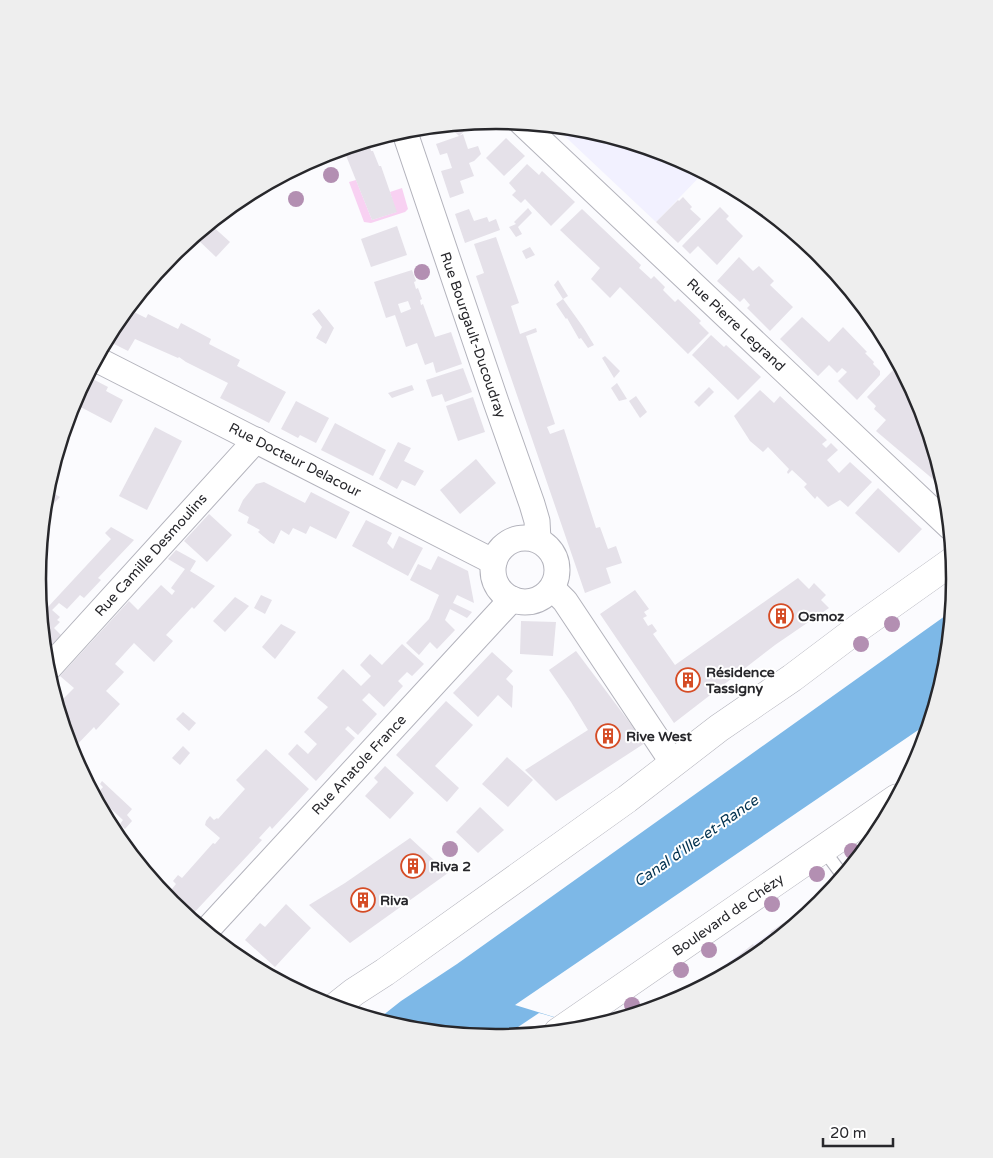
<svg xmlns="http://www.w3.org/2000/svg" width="993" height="1158" font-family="'Varela Round',sans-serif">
<rect width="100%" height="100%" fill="#fbfbfe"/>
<!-- built -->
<g fill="#f2f1ff">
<path d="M554,126L586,129L672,155L704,172L656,222Z"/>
<path d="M834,888L821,904L751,961L673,1003L671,1002Z"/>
</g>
<!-- green -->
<path fill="#f8d1f2" d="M356,180L372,220L396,212L390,192L402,188L408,209L405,212L371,223L364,222L349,182Z"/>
<!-- water -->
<path fill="#7db8e7" d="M952,611L947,669L930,722L515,1005L590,1028L496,1038L407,1029L377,1020L401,1001L457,964Z"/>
<!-- pier -->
<path fill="#fbfbfe" d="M539,1013L543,1014L590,1028L503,1037Z"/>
<!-- building -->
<g fill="#e5e1e9" fill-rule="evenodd">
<path d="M474,122L459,136L463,134L468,149L478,146L481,154L474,161L469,163L474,176L460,181L464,193L450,198L441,171L452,168L447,153L440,155L436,144L459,136L448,125Z"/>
<path d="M506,138L525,156L504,176L486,158Z"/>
<path d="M371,140L373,145L370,146L371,151H373L379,166H381L397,212L372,220L343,148Z"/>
<path d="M527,164L539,175L542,171L575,202L551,226L525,199L521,203L512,195L516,191L509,183Z"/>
<path d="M683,197L692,207L690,209L701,219L678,243L656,222L678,200L679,201Z"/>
<path d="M720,207L729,216L726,219L743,236L717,265L698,246L690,254L682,246Z"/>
<path d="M528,208L532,213L518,227L522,234L516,237L509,227L516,224L514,222Z"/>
<path d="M469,209L474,221L487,217L489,222L496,219L500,230L465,243L455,214Z"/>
<path d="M582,209L641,265L639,268L651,279L654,276L665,287L663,290L675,302L678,299L701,321L699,323L709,333L688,354L620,287L610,298L591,279L600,268L560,230Z"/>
<path d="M210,224L230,242L216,257L194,236Z"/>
<path d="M397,226L407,255L371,267L361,239Z"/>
<path d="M496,237L519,303L511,306L520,334L536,328L537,332L526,336L555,424L547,427L550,434L564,429L596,528L600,527L608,549L616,546L622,563L606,568L611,583L585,593L476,276L484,273L474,244Z"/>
<path d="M530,247L535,255L526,259L522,251Z"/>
<path d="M739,257L753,271L759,266L774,281L770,285L793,307L770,331L747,308L750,305L744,298L740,302L717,281Z"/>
<path d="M412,270L416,281L414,282L416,289L418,288L422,299L420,300L421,305L423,304L435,337L451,332L462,364L436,373L433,362L425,365L417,343L406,347L395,315L386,318L374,282ZM408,301L411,309L401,313L398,304Z"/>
<path d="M558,280L568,296L563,299L554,285Z"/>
<path d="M563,299L583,327L594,345L588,348L581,338L579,339L567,318L566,319L556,304Z"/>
<path d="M319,309L334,328L326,344L316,338L322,327L312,314Z"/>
<path d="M130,310L146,318L148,314L178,329L181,323L211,339L209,344L240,360L237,366L286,392L269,423L220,398L228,383L186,362L179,357L178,358L135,339L128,351L106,340L115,324L120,318L125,320Z"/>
<path d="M802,317L829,342L843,327L867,352L865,353L874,362L873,364L880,371V375L857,400L838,381L847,372L842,368L837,373L829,365L818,376L780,339Z"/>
<path d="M711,335L724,347L726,345L761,377L738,400L692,355Z"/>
<path d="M605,356L620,371L614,378L602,358Z"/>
<path d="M896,367L906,377L902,382L913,393L908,398L919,409L921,406L947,491L876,431L886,420L874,409L876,406L867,397Z"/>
<path d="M463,368L472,392L445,402L442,394L432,397L426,380Z"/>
<path d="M87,376L108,387L106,391L123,400L111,423L73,403Z"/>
<path d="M617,383L627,399L619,401L611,388Z"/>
<path d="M412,385L414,390L392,398L388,393Z"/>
<path d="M709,387L714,392L699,407L694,402Z"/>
<path d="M760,390L774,403L780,396L827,440L822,444L826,448L831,443L838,450L827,460L839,473L850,462L872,482L848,507L840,500L828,507L817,496L815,499L804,487L807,484L792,470L788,474L787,472L789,469L768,447L763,452L750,441L734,416Z"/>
<path d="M636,396L647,412L640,418L629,401Z"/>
<path d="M473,397L485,432L458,441L446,406Z"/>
<path d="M296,401L329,418L316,443L300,435L298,438L281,429Z"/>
<path d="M335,423L386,450L373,476L321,450Z"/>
<path d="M155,427L182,441L147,510L119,496Z"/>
<path d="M398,442L411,448L404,461L424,471L415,486L402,480L397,489L379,479Z"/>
<path d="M476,459L496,483L460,514L440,490Z"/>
<path d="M264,482L305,503L311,492L350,512L336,539L310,526L306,534L293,528L289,535L281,530L274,544L270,542L258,532L260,530L247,523L249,517L238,511L243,500L256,484Z"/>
<path d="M878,488L922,529L899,553L855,513Z"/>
<path d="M46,489L60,497L48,510L45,507Z"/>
<path d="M209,514L232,535L207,562L184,541Z"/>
<path d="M366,520L392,533L387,543L393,549L399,536L423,548L408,576L352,546Z"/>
<path d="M111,527L134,540L98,578L101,580L84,598L80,595L67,609L59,603L52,610L60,617L57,620L60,622L54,628L61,635L49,648L44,643L40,599L48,607L111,539L105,533Z"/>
<path d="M176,550L196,561L190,571L215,586L194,609L192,607L166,635L173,641L154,662L134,643L115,664L124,672L106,691L120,704L96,730L94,727L71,751L52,689L63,699L74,688L60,676L129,601L138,610L161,585L172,595L175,591L171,588L185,569L168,559Z"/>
<path d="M438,556L468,571L474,603L457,595L453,603L472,612L467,618L450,609L445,620L455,630L437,649L430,642L419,655L406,643L429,619L439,595L410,580L418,564L431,570Z"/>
<path d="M798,578L809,589L814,583L826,595L821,600L829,608L775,645L674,723L600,614L635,590L649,609L644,612L647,616L643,618L648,626L652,624L657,631L653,634L675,665Z"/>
<path d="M261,595L272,600L265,614L254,608Z"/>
<path d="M235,597L249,606L225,632L213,621Z"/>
<path d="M521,621L556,622L553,656L520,654Z"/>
<path d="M281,624L296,632L275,659L262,647Z"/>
<path d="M402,644L424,664L412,676L407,672L398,681L403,686L384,707L369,693L362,700L377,714L358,735L348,726L345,729L355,738L316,781L288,754L297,744L308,754L317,744L304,732L328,707L317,698L343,669L361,686L371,676L360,665L370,654L382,665Z"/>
<path d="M576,651L645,743L556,801L525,770L588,730L571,702L549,670Z"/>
<path d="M492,652L513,671L506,679L513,686L512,708L498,695L478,717L453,693Z"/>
<path d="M446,701L473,725L435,766L459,788L447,802L396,755Z"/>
<path d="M183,712L196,723L189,731L176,719Z"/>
<path d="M183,746L190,753L180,765L172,758Z"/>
<path d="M266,749L309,789L272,829L270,826L259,838L262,840L191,916L168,894L176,884L173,881L178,875L182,878L213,843L215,844L220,838L205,825L206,821L210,816L214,820L217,818L218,819L245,789L236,780Z"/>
<path d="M507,757L533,780L508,807L482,784Z"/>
<path d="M385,766L414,793L390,819L365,796L378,782L374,778Z"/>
<path d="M102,781L132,809L127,815L132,821L125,829L120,824L123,820L96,795L103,787L100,784Z"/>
<path d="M480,807L504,830L478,853L456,832Z"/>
<path d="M410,838L448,873L350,943L309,905L345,883Z"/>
<path d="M286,904L311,928L275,967L245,940L260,923L265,927Z"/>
<path d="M807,907L811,912L776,940L770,932Z"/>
<path d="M766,937L771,945L751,961L739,968L733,960L753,944L754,946Z"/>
<path d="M226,940L244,957L241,960L222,945Z"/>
</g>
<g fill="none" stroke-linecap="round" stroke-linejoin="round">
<!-- lane casing -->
<g stroke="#b3b3bc" stroke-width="14">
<path id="lane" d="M823,849L843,876"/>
</g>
<!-- street casing -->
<g stroke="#b3b3bc" stroke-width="27">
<g id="street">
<path d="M522,123L950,527"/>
<path d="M404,130L496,402L532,504L537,521L538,540"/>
<path d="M96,359L494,562"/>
<circle cx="525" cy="570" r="32"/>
<path d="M552,588L565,601L673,763"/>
<path d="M47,670L256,440"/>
<path d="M206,931L512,599"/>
</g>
</g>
<!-- primary casing -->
<g stroke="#b3b3bc" stroke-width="29">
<g id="primary">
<path d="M335,1007L354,992L385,972L627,799L719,728L792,678L861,626L954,560"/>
<path d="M558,1032L897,798"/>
</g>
</g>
<!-- lane -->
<use href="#lane" stroke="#fff" stroke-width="12"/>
<!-- street -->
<use href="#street" stroke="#fff" stroke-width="25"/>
<!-- primary -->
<use href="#primary" stroke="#fff" stroke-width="28"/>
</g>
<!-- trees -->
<g fill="#b38fb2">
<circle cx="331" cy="175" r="8"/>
<circle cx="296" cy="199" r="8"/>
<circle cx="422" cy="272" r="8"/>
<circle cx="892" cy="624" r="8"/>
<circle cx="861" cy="644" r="8"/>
<circle cx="450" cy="849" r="8"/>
<circle cx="852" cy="851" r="8"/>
<circle cx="817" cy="874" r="8"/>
<circle cx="772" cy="904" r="8"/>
<circle cx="709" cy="950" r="8"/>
<circle cx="681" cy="970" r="8"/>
<circle cx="632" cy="1005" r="8"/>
</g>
<!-- icons -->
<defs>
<g id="building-ring" transform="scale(1.25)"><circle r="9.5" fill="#fff" stroke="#d54c25" stroke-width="1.5"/><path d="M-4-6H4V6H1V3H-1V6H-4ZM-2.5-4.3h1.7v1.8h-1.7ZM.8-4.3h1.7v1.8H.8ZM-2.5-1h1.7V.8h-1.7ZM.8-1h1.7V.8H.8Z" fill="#d54c25"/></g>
</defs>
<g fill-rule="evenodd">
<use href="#building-ring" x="781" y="616"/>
<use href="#building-ring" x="688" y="680"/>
<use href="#building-ring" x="608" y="736"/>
<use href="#building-ring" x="413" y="866"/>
<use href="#building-ring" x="363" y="900"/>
</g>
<g text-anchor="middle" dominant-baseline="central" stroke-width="4" stroke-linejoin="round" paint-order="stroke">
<!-- street labels -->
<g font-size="14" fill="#27272b" stroke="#fff">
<text transform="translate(736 325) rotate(43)">Rue Pierre Legrand</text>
<text transform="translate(473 335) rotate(71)">Rue Bourgault-Ducoudray</text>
<text transform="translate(295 460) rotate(27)">Rue Docteur Delacour</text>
<text transform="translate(151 555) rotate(-48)">Rue Camille Desmoulins</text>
<text transform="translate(359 765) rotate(-47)">Rue Anatole France</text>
<text transform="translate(728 915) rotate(-35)">Boulevard de Chézy</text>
</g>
<!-- poi labels -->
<g font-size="14" font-weight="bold" fill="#27272b" stroke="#fff" text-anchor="start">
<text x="798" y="616">Osmoz</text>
<text x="706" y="672">Résidence<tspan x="706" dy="16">Tassigny</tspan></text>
<text x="626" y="736">Rive West</text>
<text x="430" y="866">Riva 2</text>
<text x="380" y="900">Riva</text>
</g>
<!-- water labels -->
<g font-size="15" font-style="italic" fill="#01314f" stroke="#fff">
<text transform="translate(696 841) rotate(-35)">Canal d'Ille-et-Rance</text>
</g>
</g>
<!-- crop -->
<path d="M0 0H993V1158H0ZM46 579a450 450 0 1 1 900 0a450 450 0 1 1-900 0Z" fill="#eee" fill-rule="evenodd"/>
<path fill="none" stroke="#27272b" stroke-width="2.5" d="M46 579a450 450 0 1 1 900 0a450 450 0 1 1-900 0Z"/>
<!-- scale -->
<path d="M823 1138v8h70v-8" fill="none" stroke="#27272b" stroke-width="2.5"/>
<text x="830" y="1138" font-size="15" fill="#27272b" stroke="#ffffff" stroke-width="4" paint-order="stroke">20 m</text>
</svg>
